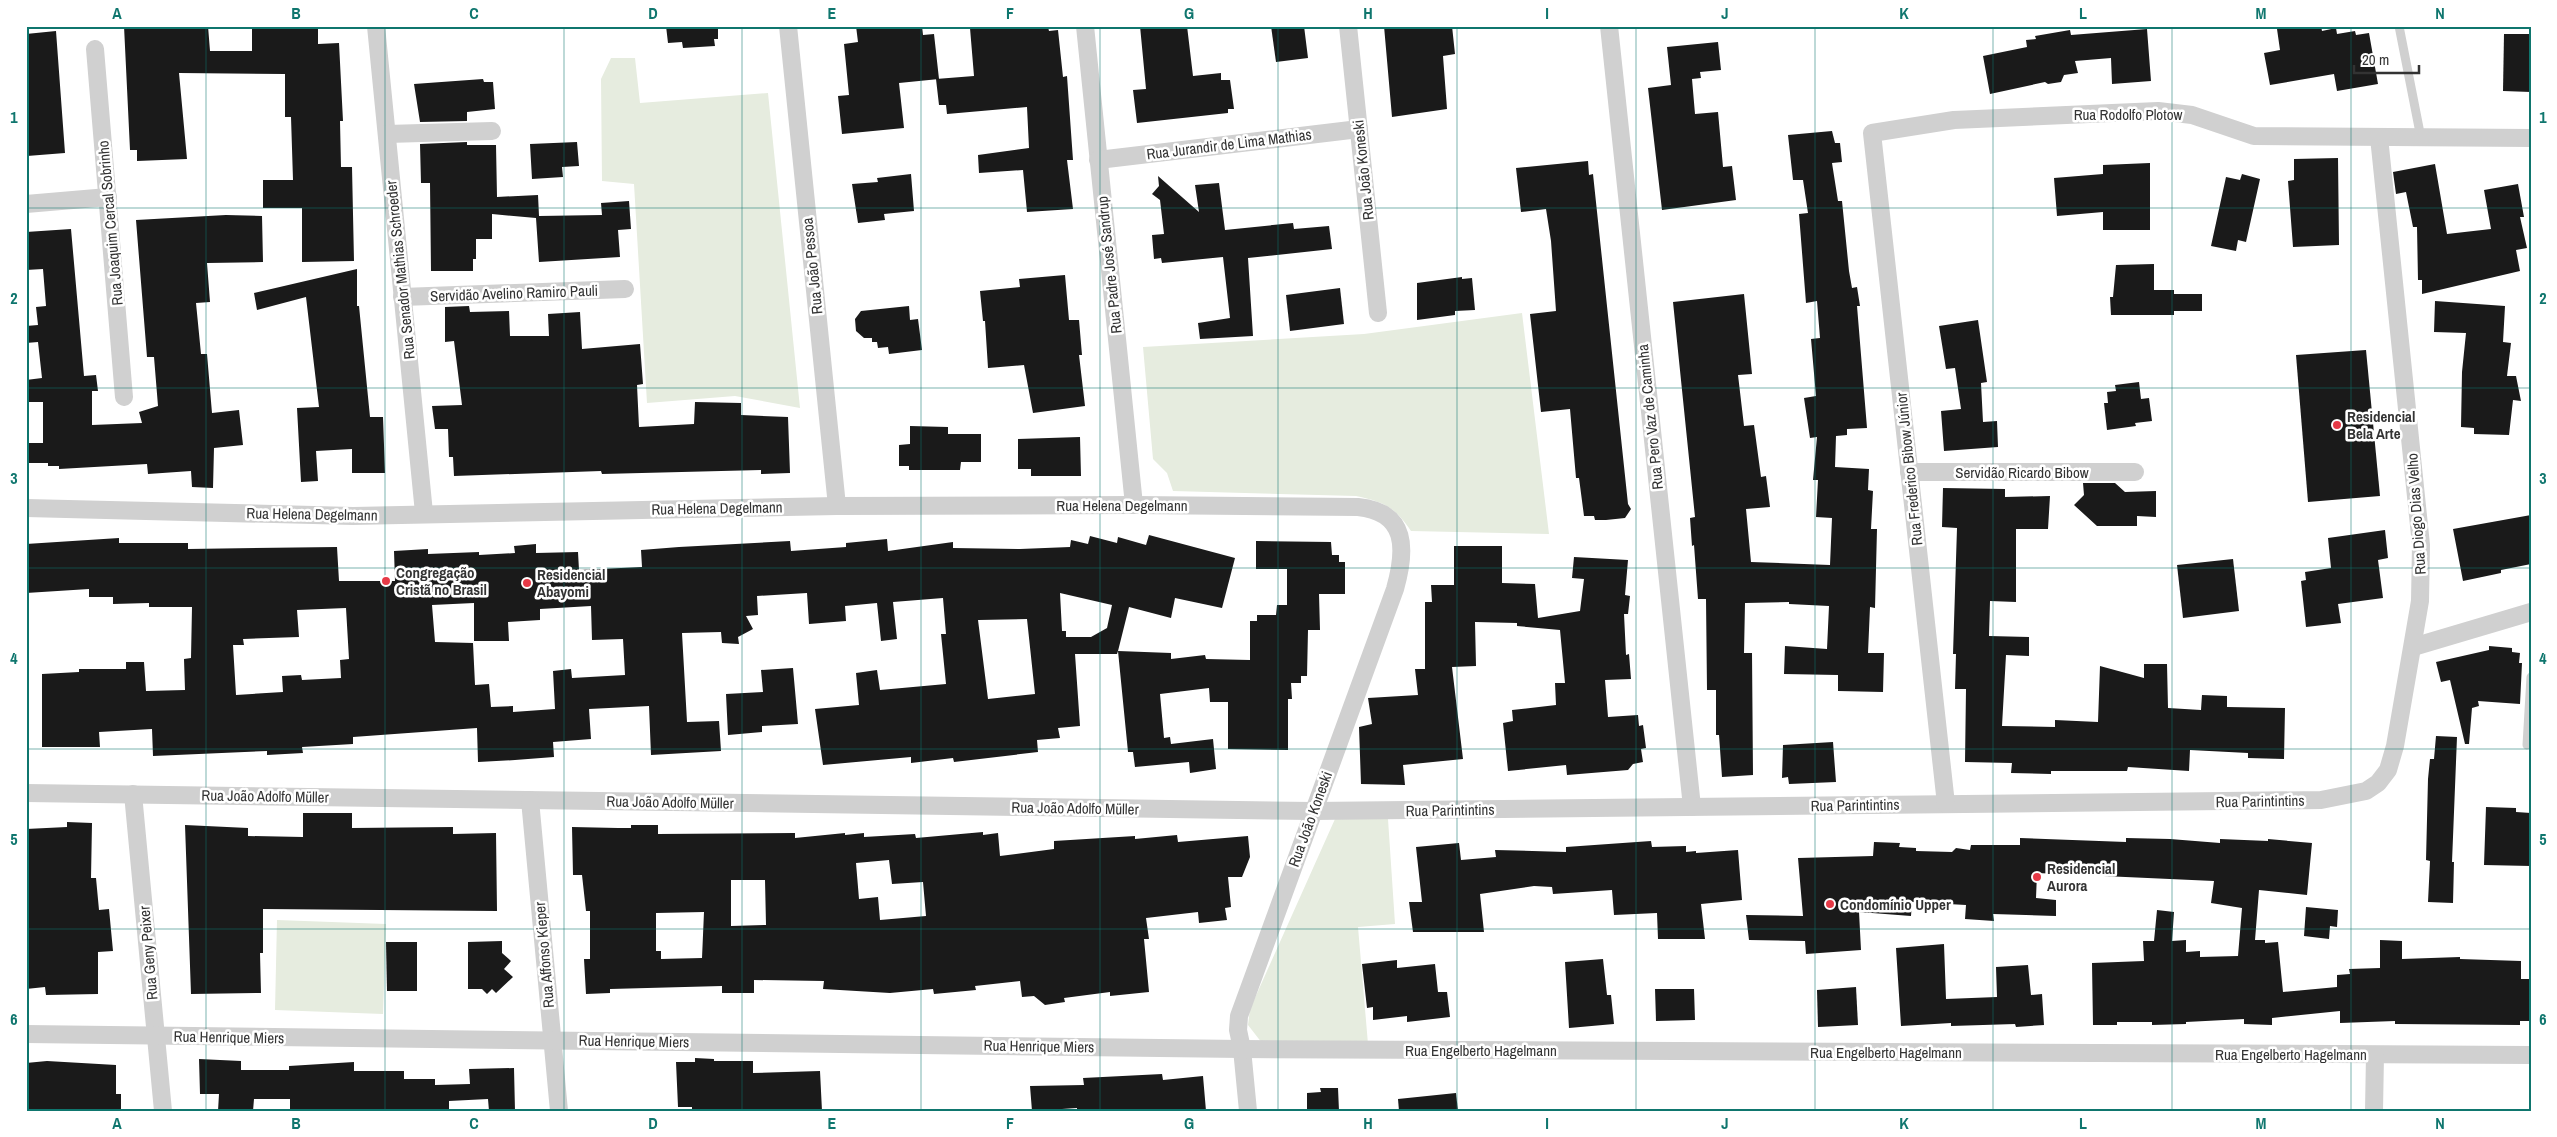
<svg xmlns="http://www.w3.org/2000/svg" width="2557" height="1137" font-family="'Archivo Narrow',sans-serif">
<rect width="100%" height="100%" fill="#fff"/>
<!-- green -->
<g fill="#e6ecdf">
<path d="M611,58H635L640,103L768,93L800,408L735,396L647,403L634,184L602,181L601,79Z"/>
<path d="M1522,313L1549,534L1411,531C1395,507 1384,502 1356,496L1173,491L1167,473L1153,459L1143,347L1364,334Z"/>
<path d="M1335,819H1388L1395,924L1358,927L1368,1044L1262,1043L1248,1025L1250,1009Z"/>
<path d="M277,920L386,924L383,1014L275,1010Z"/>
</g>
<!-- building -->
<g fill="#1a1a1a" fill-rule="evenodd">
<path d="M124,26H208L210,51H252V26H318V44L339,43L343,121H340L341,167H352L354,261L302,262V208H263V180H293L291,117H285V74L179,73L187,159L137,161V150H130Z"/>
<path d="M666,26H718V39H714L715,46L683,48L682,42L668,43Z"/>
<path d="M856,26H922L923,35L934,34L939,79L899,83L904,128L842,134L838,96L849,95L844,44L858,42Z"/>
<path d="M996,26L1048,27L1049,31L1058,30L1063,77L1067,76L1073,160H1067L1073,209L1027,212L1023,170L979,173L978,155L1029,148L1027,107L947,114L946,105H939L936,79L974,76L970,28Z"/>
<path d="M1140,26H1187L1193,76L1221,73V80H1230L1234,109H1228V113L1137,123L1133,90L1146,89Z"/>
<path d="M1271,26H1304L1308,58L1276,62Z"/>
<path d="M1384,26H1452L1455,54L1443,56L1447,109L1392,117Z"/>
<path d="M2291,26H2321L2322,31L2336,28L2337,34L2355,31L2356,35L2369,33L2378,84L2337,91L2334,74L2270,85L2264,53L2280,50L2277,29Z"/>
<path d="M2147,29L2151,81L2112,84L2111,58L2075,61L2078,73L2064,75L2061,82L2048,84L2045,82L1990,94L1983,56L2027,47L2026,40L2036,39L2035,36L2070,30L2071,35Z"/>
<path d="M56,31L65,153L27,156L26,131L29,130L26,34Z"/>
<path d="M2504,34H2531V92L2503,91Z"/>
<path d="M1718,42L1721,70L1700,72L1701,78L1692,79L1695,114L1718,112L1723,167L1732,166L1736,200L1662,210L1648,88L1671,85L1667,47Z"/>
<path d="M483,79L484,82H493L495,109L467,112V121L420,122L414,84Z"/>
<path d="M1832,131L1835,143H1840L1842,162L1832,163L1838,201H1842L1849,271L1852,288L1857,287L1860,306H1857L1867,428L1847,429V435L1836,436L1835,467L1869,469L1868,490L1873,491L1871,529H1877L1875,608L1870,607L1868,653H1884L1883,692L1838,691V675L1784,674L1785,646L1827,649L1829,606L1789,604V602L1745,603L1744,653H1752L1753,775L1722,777L1719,735H1716V690H1707L1706,599H1698L1694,545L1692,546L1690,518L1695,517L1673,302L1744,294L1752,374L1738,375L1744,426L1754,425L1761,477L1766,476L1770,507L1746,509L1751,562L1830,565L1832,518L1816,517L1818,480H1813L1817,437L1810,438L1804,398L1816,396L1811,339L1820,338L1817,301L1806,303L1799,214L1808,213L1803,180H1793L1788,135Z"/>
<path d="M467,142V145H496L497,197L538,195L539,216L602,215L601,203L629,201L631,229L618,230L620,257L539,262L536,218L492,214V239H476V259H473V271H431L430,183H421L420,144Z"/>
<path d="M577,142L579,166L562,167L563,177L532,179L530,144Z"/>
<path d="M2338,158L2339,245L2293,247L2288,181L2294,180V159Z"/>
<path d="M1588,161L1589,175L1593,174L1628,504L1631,509L1625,518L1606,520H1595L1594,516H1584L1579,478H1576L1570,409L1541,412L1530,314L1556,311L1551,241L1546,209L1521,212L1516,168Z"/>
<path d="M2150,163V230H2103V212L2057,216L2054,178L2103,174V165Z"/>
<path d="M2435,164L2447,234L2491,229L2484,190L2518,184L2524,217H2520L2527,248L2516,250L2520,271L2422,294V280H2418L2417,227H2413L2406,192L2396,194L2393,172Z"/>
<path d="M911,174L914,211L884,214L885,220L858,223L852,184L878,182L877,178Z"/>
<path d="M2242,174L2260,179L2246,242L2238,240L2236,251L2211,246L2226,177L2240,180Z"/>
<path d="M1158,176L1199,212L1195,185L1219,183L1225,230L1293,223L1294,229L1329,226L1332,249L1248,258L1253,336L1200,339L1198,323L1230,318L1223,257L1162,263L1161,258L1154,259L1152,235L1164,234L1160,200L1152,194L1159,186Z"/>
<path d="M226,215L262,216L263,262L207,263L210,302L196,303L201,354H207L212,413L239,410L243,445L214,448L213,488L192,487L191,471L148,474L147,464L59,469V466H48V463H27V443H43V402H26V380L42,378L38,342L26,343V326L38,325L36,307L46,306L43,269L26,270V232L71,229L84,376L96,375L98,391H92V425L142,423L139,412L158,406L154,357H147L136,220Z"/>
<path d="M2154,264V290H2174V294H2202V311H2174V315H2111L2110,297H2113L2116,265Z"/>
<path d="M357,269V306H359L370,417H383L385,473H352V449L316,451L318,481L301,482L297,408L319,407L306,297L257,310L254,293Z"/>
<path d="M1065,275L1069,320H1079L1082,355H1079L1085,406L1033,413L1024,365L988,368L985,321H983L980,291L1020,287L1019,279Z"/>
<path d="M1462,277V279L1472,278L1475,310L1455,311V315L1417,320V283Z"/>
<path d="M1340,288L1344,324L1290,331L1286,295Z"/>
<path d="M2435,301L2505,306L2503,342L2511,343L2507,376H2516L2521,401L2513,400L2509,435L2474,434V428L2461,427L2462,372L2466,333L2434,332Z"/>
<path d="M469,306L470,312L509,311L510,336H549L548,314L580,312L582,349L640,344L643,384L637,385L639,427L694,424L695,402L741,403V415L788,417L790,473L761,474V470L602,474L601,471L454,476L453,457H449L448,429H435L432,406L462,405L454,341L445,342V307Z"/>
<path d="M909,306L910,320L918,319L922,350L889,354L888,347L878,348L877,342H872V338H864L856,331L855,319L861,311Z"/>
<path d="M1978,320L1987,382L1981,383L1983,422L1997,421L1998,447L1944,451L1941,411L1961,409L1955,368L1946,369L1939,326Z"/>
<path d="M2366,350L2380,496L2308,502L2296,355Z"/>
<path d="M2139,382L2141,399L2149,398L2152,421L2135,423L2136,426L2107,430L2104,403H2108L2107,392L2116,391L2115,385Z"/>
<path d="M910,426L948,427V434H981V462H961L960,470H909V466H899V445L910,444Z"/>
<path d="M1080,437L1081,476H1031V469H1018V439Z"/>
<path d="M2083,483H2115L2125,492L2156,491V517L2137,516V526H2097L2074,505L2084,495Z"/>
<path d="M1943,488L2005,489V497L2050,496L2048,529H2016V602L1990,601L1989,636L2029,637V656L2006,655L2002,726L2055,727V720L2098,722L2100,666L2144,678V664H2167L2168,708L2201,710L2202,695L2227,696V707L2285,708L2284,759L2248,758V753L2190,750L2189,771L2128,767L2127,771H2051V774L2011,773L2012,763L1965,762L1966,689H1955L1956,654H1953L1957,528L1942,527Z"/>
<path d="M2531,515V564L2501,570V573L2463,581L2453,529Z"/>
<path d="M2385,530L2388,558L2378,560L2383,598L2338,604L2341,623L2306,627L2301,581L2306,580L2305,572L2331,568L2328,538Z"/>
<path d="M1149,535L1235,558L1222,608L1175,598L1171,618L1129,607L1118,651L1171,653V659L1205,655L1206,659L1250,660V621H1257V615H1276L1277,605H1287V569H1256V541L1331,542L1332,555H1339V562H1345V594H1319L1320,630H1308L1307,676H1301V683H1291L1292,699H1288V750L1228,749V702H1210L1209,688L1160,694L1164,738L1170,737L1171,744L1213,739L1216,769L1190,773L1189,762L1135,767L1133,752H1128L1118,651L1117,654H1075L1080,726L1058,728L1060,738L1037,740L1038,752L954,762L953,758L911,763V757L823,765L815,709L859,705L856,673L877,670L880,690L946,684L941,634H946L943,598L893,602L897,639L881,641L877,603L845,606L846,621L809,624L807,593L757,596L758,615L746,616L753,629L738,637L739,644L722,643L721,632L682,633L687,722L719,721L721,751L651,755L649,706L589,709L591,739L553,742L554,757L515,760L478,762L477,728L353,737V744L302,747L303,753L267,755V751L153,756L152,729L99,732L100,747H42V674L79,672V669H126V662H144L146,691L185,690L184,659L191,658L192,607H149V603L113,604V597H89V589L26,593V544L119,538V543H188V549L337,547L339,581H395L394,551L428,549V554L479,552V555L515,553L514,546L536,544V553L578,552L579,570L642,567L641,550L679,547L790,541L791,551L846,547V543L887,539L888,551L953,542V548L1020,549L1070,547L1071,540L1088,544L1090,536L1117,543L1118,537L1146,545ZM1060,593L1112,605L1107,628L1091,637H1066V631H1062ZM474,603V641H509L508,622L540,620V609L591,606L592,640L623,639L625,675L572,678L571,669L553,671L555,709L513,712V706L491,707L489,684L475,685L473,643L435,642L432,605ZM346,608L349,659L340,660L341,678L302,680L301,675L282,676L283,692L236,695L233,645H244L243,639L299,637L297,610ZM1027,619L1035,694L988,699L978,620Z"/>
<path d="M1454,546H1502V583L1535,584L1538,618L1580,611L1584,579L1572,578L1574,557L1628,560L1625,595L1630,596L1628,614H1624L1626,655L1629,654L1631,679L1605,680L1608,717L1638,715L1639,726L1643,725L1646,748L1641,749L1643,762L1633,764L1628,770L1567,775L1566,765L1508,771L1503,723L1513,721L1512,710L1556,705L1555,683H1565L1560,630L1517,626V623L1475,622L1476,666L1452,667L1463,759L1403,765L1405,785L1361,784L1359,727L1372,724L1368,698L1418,695L1415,669H1425V602H1432L1431,585H1454Z"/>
<path d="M2233,559L2239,611L2183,618L2177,565Z"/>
<path d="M2489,646L2512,648V652L2520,653L2519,663H2522L2520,704L2478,701L2479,706L2472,708L2469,744H2465L2450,680L2441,682L2436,662L2489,650Z"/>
<path d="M793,668L798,724L762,726V732L728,735L726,694L763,692L761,670Z"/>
<path d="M2436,736L2457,737L2452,862H2454L2453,903L2428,902L2430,861L2426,860L2428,779L2430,759H2434Z"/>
<path d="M1833,742L1836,782L1789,784L1788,777L1782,778L1783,745Z"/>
<path d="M2486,807L2516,808V812L2531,813V866L2484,865Z"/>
<path d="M303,813H352V828L453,827V834L496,833L497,911L263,909V953H260L261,993L191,994L185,825L248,828V836L303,837Z"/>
<path d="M67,822L92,823L91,878H96L99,910L109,909L113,951L98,952V994L46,995L45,987L26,989V829L67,827Z"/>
<path d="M631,825H658V834L795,833V838L845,833V835L864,833V837L915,834L916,838L983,832V835L998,833L1000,856L1054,849V841L1135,836V839L1177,835L1178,842L1248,836L1250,857L1242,877H1228L1231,907L1225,908L1227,920L1199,923L1198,912L1146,918L1149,939H1144L1149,992L1110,996V992L1064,998L1065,1002L1045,1005L1034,996L1022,997L1020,981L975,986L976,990L934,994L933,989L890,993L823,989L824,981L754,980V993H722V986L610,989V993L586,994L584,959H590V911H586L582,875H573L572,827L618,828H631ZM889,860L892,884L923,882L926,916L880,920L878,897L859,899L856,863ZM731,880H765L766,925L731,926ZM704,912L702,958L661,959V951H656V913Z"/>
<path d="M2020,838L2126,842V838L2170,839L2220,843V839L2268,841V839L2312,843L2307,895L2259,890L2255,940H2265V943L2278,942L2283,992L2337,987V975L2350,974L2349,969L2380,968V940L2402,941V959L2460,957V959L2521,961V979H2531V1021H2520V1025L2395,1024V1021L2340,1023V1011L2272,1018V1025L2244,1024V1019L2186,1022V1024L2152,1025V1022H2117V1025H2093L2092,963L2144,961L2143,941H2154L2157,910L2174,912L2172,941L2186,940V952L2200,951V957L2238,956L2242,908L2211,903L2214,881L2037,873L2036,898L2056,900V916L1993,914L1994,921L1965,919L1966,905L1912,902L1911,916L1859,912L1861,950L1806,954L1805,941L1749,940L1746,915L1803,916L1798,858L1873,856L1874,842L1900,843L1899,847L1916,848V851L1952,852L1956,848L1970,850L1971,845H2020Z"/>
<path d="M1651,841L1652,847L1686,846V852L1696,851V853L1738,850L1742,900L1701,904L1705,939H1658L1657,913L1614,915L1612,890L1553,894L1552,887L1534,886L1480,894L1484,932H1413L1409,902H1422L1416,847L1459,843L1461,860L1496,857L1495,850L1566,852V847Z"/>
<path d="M2306,907L2338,910L2337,927L2330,926L2329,939L2304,936Z"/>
<path d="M502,941V953L511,961L504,969L513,977L496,993L492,989L487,994L482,989H468V942Z"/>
<path d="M386,942H417V991H387Z"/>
<path d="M1944,944L1946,999L1997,997L1996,967L2028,965L2031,995L2042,994L2044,1025L2016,1027L2015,1024L1951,1026V1023L1901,1026L1896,948Z"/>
<path d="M1603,959L1607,995H1611L1614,1024L1569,1028L1565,962Z"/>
<path d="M1397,960V968L1435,964L1438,992H1447L1450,1017L1407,1022V1016L1373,1020V1007L1367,1008L1362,964Z"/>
<path d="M1856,987L1858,1025L1818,1027L1817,990Z"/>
<path d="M1655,989H1694L1695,1020L1656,1021Z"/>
<path d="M695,1058L714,1059V1061H753V1073L820,1071L822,1111H692V1107H678L676,1062H695Z"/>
<path d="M199,1059L241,1061V1070H289V1066L354,1062V1071H404V1079H435V1085L470,1084L469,1069L514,1068L515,1111H489L488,1099L449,1101V1111H290V1099H254L253,1111H218L219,1094H200Z"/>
<path d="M47,1061L116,1065V1094H121V1111H26V1063Z"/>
<path d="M1162,1074L1163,1080L1203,1076L1206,1111H1077V1108L1032,1111L1030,1086L1084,1085L1083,1078Z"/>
<path d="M1320,1088H1338L1339,1111H1307V1093L1321,1092Z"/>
<path d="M1456,1093L1458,1111H1399L1398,1099Z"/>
</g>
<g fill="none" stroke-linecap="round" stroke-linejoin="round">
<!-- service -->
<g stroke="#d0d0d0" stroke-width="9">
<path d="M2399,26L2421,138"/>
<path d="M2527,745L2531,677"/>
</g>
<!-- minor -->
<g stroke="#d0d0d0" stroke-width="18">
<path d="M376,26L424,513"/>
<path d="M788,26L837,506"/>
<path d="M1085,26L1134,505"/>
<path d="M1348,26L1378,313"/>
<path d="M1609,26L1692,807"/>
<path d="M95,49L124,397"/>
<path d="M387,134L492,131"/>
<path d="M1098,160L1359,129"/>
<path d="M26,204L108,197"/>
<path d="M402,297L625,289"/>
<path d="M1909,472H2135"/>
<path d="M26,508L353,516L837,506L1134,505L1358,507C1408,512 1406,550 1395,589L1239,1016L1238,1030L1242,1049L1248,1111"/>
<path d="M2413,647L2531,612"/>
<path d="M26,793L1313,811L2321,800L2366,791L2378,783L2388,770L2395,746L2420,601L2421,545L2379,137"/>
<path d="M133,794L163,1111"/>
<path d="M530,800L559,1111"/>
<path d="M1946,804L1872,133L1954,120L2158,111L2192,115L2254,136L2531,138"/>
<path d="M26,1034L1242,1049L2531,1055"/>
<path d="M2374,1111L2375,1055"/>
</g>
</g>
<!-- grid -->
<path fill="none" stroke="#0f766e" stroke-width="1" stroke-opacity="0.55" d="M206,26V1111M385,26V1111M564,26V1111M742,26V1111M921,26V1111M1100,26V1111M1278,26V1111M1457,26V1111M1636,26V1111M1815,26V1111M1993,26V1111M2172,26V1111M2351,26V1111M26,208H2531M26,388H2531M26,568H2531M26,749H2531M26,929H2531"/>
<!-- markers -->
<g fill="#e63946" stroke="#fff" stroke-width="2">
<circle cx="2337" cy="425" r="5"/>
<circle cx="386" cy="581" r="5"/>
<circle cx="527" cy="583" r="5"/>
<circle cx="2037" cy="877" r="5"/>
<circle cx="1830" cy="904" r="5"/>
</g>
<g text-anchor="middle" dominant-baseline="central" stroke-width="5" stroke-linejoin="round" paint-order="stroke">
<!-- street labels -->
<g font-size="15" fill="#333" stroke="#fff">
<text x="2128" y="114">Rua Rodolfo Plotow</text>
<text transform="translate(1229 144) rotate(-7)">Rua Jurandir de Lima Mathias</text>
<text transform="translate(1363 170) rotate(-96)">Rua João Koneski</text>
<text transform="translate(110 223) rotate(-95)">Rua Joaquim Cercal Sobrinho</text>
<text transform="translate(1109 265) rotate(-96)">Rua Padre José Sandrup</text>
<text transform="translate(812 266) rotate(-96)">Rua João Pessoa</text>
<text transform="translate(400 270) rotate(-96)">Rua Senador Mathias Schroeder</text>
<text transform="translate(514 293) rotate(-2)">Servidão Avelino Ramiro Pauli</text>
<text transform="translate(1650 417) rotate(-96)">Rua Pero Vaz de Caminha</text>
<text transform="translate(1909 469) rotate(-96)">Rua Frederico Bibow Júnior</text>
<text x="2022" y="472">Servidão Ricardo Bibow</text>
<text x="1122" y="505">Rua Helena Degelmann</text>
<text transform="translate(717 508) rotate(-1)">Rua Helena Degelmann</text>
<text transform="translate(312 514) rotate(1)">Rua Helena Degelmann</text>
<text transform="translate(2416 514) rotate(-94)">Rua Diogo Dias Velho</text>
<text transform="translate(265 796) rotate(1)">Rua João Adolfo Müller</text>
<text transform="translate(2260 801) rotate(-1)">Rua Parintintins</text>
<text transform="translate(670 802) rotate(1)">Rua João Adolfo Müller</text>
<text transform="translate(1855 805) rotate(-1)">Rua Parintintins</text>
<text transform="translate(1075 808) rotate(1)">Rua João Adolfo Müller</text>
<text transform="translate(1450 810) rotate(-1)">Rua Parintintins</text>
<text transform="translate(1310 819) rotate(-70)">Rua João Koneski</text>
<text transform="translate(148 953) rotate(-95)">Rua Geny Peixer</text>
<text transform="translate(544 955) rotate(-95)">Rua Affonso Kieper</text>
<text transform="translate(229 1037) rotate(1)">Rua Henrique Miers</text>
<text transform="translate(634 1041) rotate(1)">Rua Henrique Miers</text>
<text transform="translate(1039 1046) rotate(1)">Rua Henrique Miers</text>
<text x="1481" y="1050">Rua Engelberto Hagelmann</text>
<text x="1886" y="1052">Rua Engelberto Hagelmann</text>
<text x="2291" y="1054">Rua Engelberto Hagelmann</text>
</g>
<!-- poi labels -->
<g font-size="15" font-weight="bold" fill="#333" stroke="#fff" text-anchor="start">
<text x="2347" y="416">Residencial<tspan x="2347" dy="17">Bela Arte</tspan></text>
<text x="396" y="572">Congregação<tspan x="396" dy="17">Cristã no Brasil</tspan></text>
<text x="537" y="574">Residencial<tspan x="537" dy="17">Abayomi</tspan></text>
<text x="2047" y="868">Residencial<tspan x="2047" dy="17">Aurora</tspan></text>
<text x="1840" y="904">Condomínio Upper</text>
</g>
</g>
<!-- border -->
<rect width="2557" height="1137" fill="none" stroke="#ffffff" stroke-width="55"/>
<!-- scale -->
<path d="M2354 65v8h65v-8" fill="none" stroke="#333333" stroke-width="2.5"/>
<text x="2362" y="65" font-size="15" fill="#333333" stroke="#ffffff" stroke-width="4" paint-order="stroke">20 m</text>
<rect x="28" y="28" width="2502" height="1082" fill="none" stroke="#0f766e" stroke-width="2"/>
<g font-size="16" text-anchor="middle" font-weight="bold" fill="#0f766e">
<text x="117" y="19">A</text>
<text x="296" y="19">B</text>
<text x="474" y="19">C</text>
<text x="653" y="19">D</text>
<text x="832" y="19">E</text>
<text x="1010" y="19">F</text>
<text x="1189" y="19">G</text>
<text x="1368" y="19">H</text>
<text x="1547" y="19">I</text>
<text x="1725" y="19">J</text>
<text x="1904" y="19">K</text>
<text x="2083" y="19">L</text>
<text x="2261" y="19">M</text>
<text x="2440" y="19">N</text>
<text x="14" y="123">1</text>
<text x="2543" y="123">1</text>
<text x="14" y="304">2</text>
<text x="2543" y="304">2</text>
<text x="14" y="484">3</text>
<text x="2543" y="484">3</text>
<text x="14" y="664">4</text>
<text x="2543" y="664">4</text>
<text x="14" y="845">5</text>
<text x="2543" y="845">5</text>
<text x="14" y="1025">6</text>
<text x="2543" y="1025">6</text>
<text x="117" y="1129">A</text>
<text x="296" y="1129">B</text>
<text x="474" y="1129">C</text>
<text x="653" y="1129">D</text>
<text x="832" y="1129">E</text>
<text x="1010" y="1129">F</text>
<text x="1189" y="1129">G</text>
<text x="1368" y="1129">H</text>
<text x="1547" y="1129">I</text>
<text x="1725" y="1129">J</text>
<text x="1904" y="1129">K</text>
<text x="2083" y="1129">L</text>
<text x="2261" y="1129">M</text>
<text x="2440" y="1129">N</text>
</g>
</svg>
